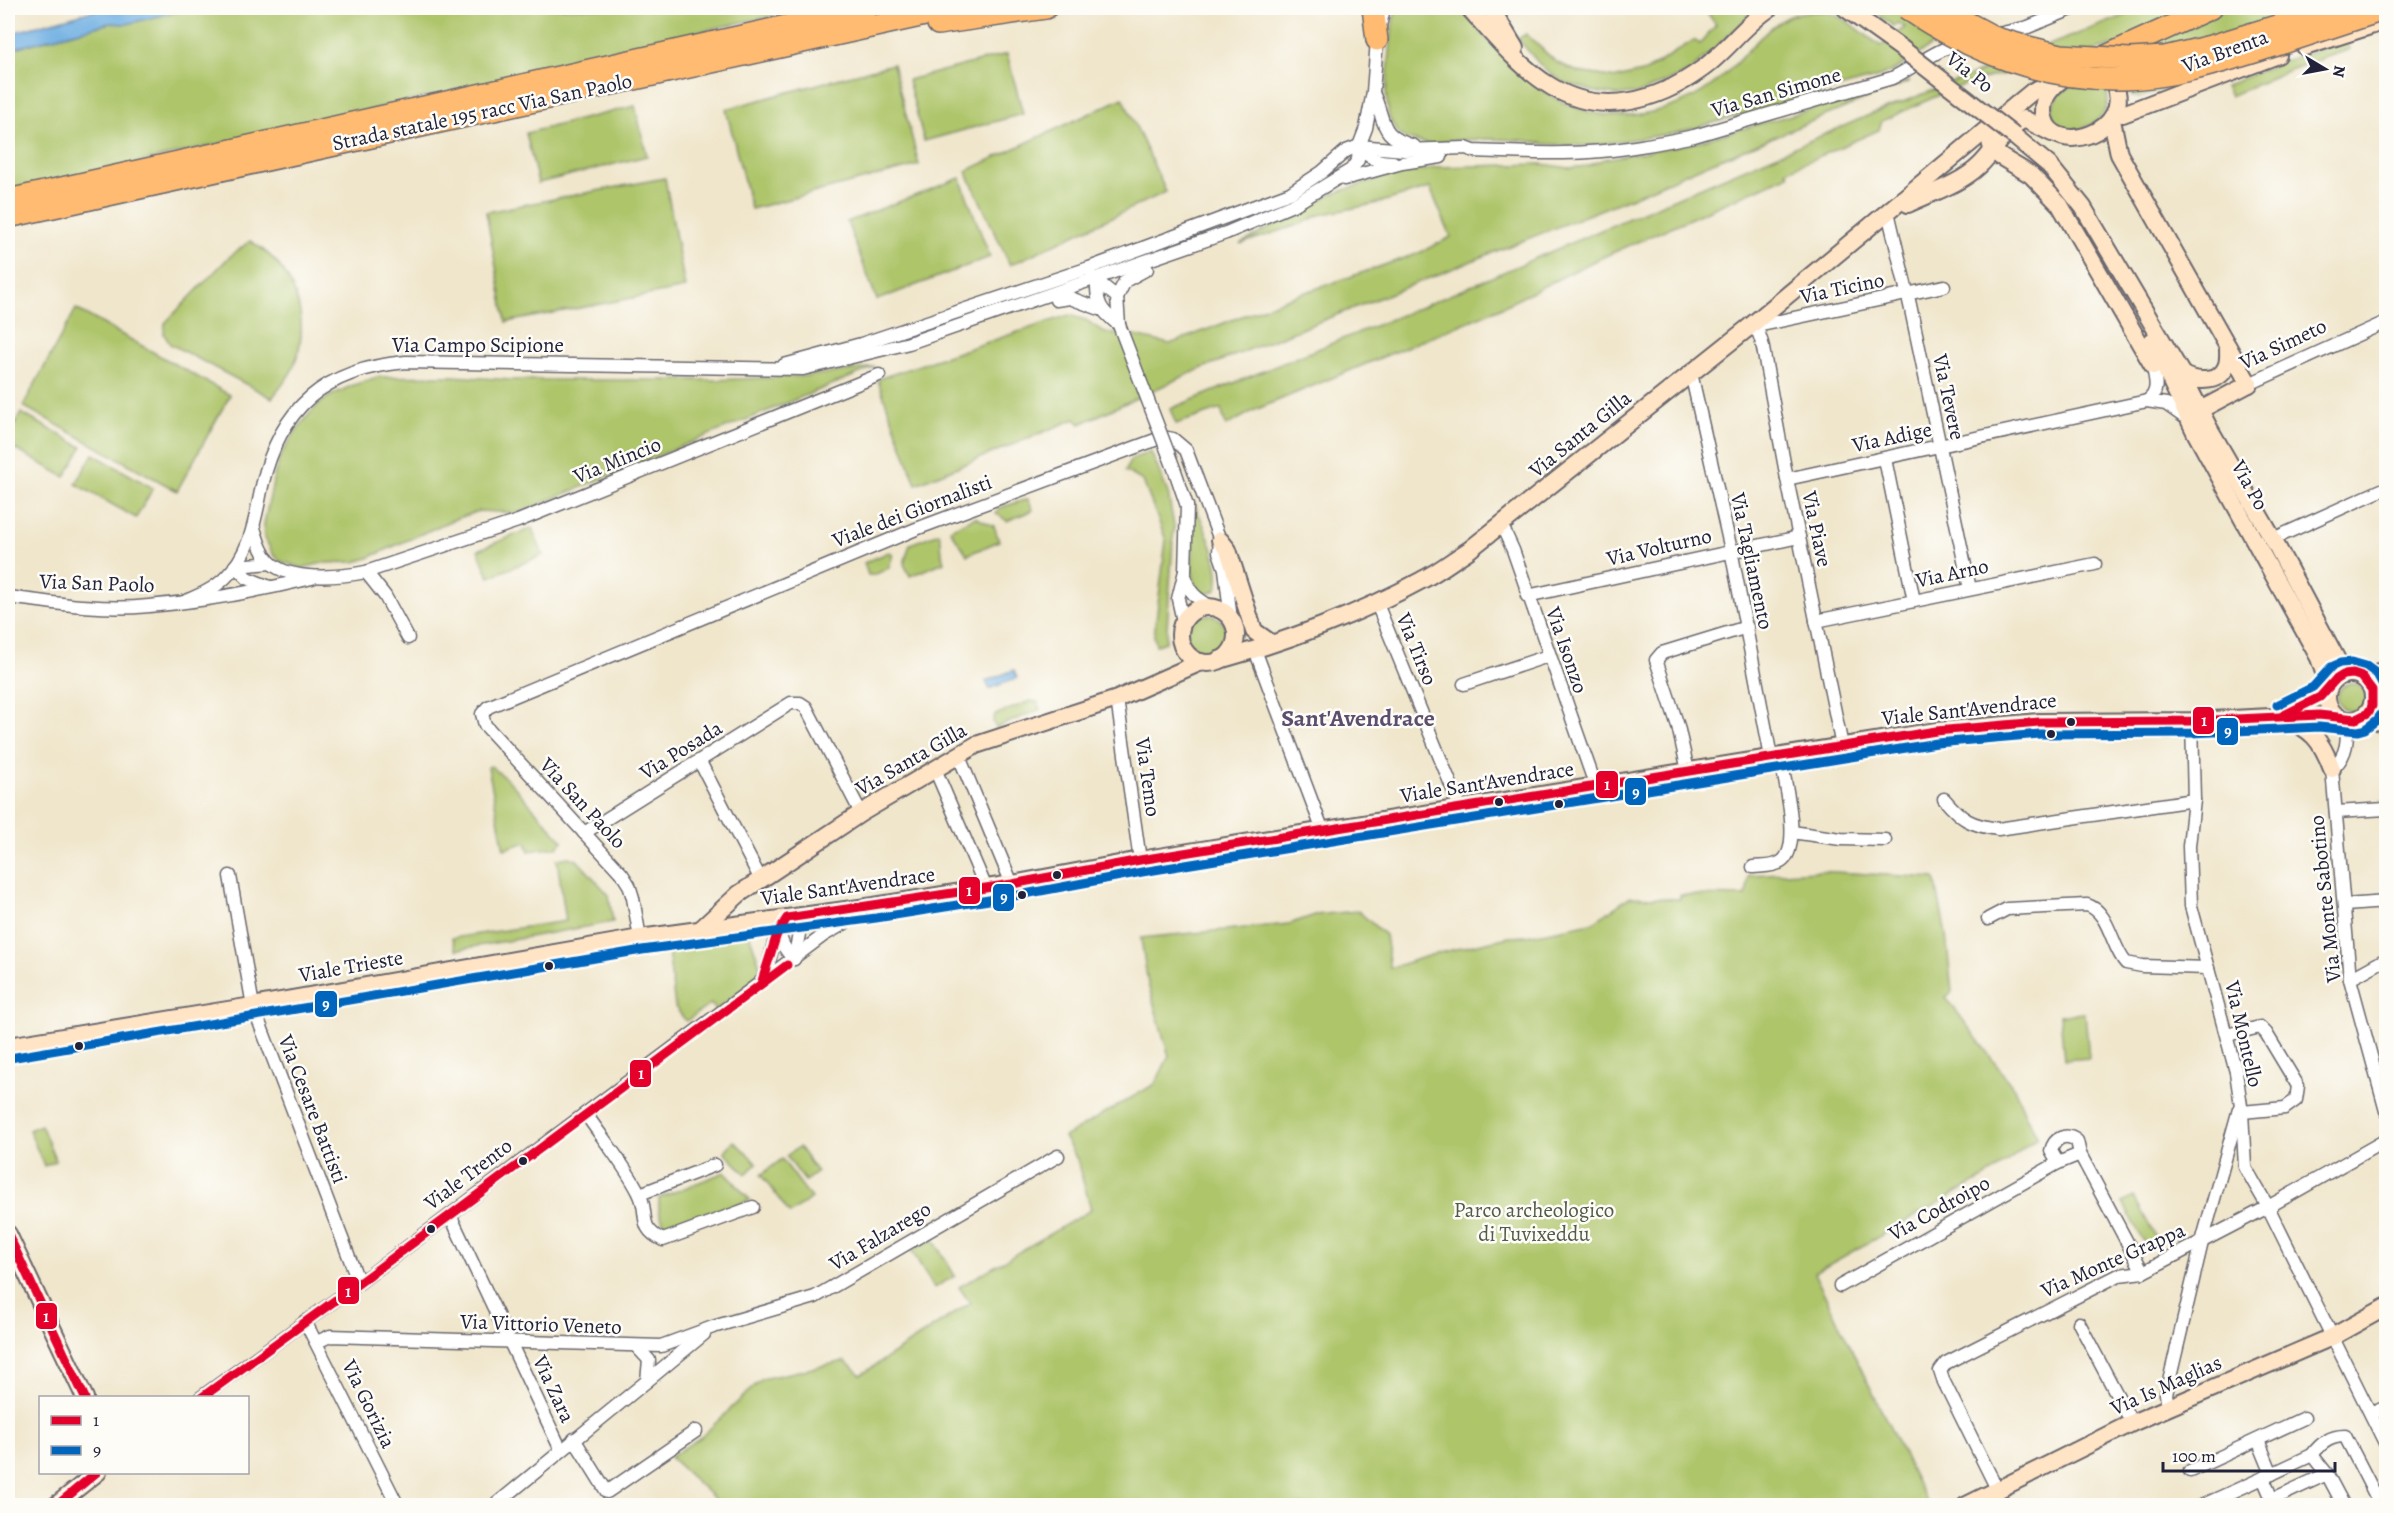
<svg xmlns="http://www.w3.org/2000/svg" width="2394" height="1513" font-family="Alegreya,serif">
<rect width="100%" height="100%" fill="#fdfcf7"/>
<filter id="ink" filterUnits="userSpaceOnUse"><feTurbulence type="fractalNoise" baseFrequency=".0167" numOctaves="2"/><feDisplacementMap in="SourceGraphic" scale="12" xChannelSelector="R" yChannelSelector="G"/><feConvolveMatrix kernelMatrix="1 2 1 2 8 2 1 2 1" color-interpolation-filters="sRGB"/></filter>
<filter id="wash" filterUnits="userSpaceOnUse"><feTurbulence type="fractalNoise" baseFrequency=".008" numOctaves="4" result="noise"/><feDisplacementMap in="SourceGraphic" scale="24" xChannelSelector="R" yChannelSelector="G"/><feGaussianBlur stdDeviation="1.35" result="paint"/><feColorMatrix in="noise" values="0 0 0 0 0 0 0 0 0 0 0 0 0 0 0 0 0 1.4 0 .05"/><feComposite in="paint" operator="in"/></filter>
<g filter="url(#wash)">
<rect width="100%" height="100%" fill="#f0e6cc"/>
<!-- green -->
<g fill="#aec56a" stroke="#687452" stroke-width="1.5">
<path d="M191,8H808L582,57L549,69L8,192V50L110,23L127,24Z"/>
<path d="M1397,8H1461C1511,70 1567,134 1656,111C1681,105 1705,93 1724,75C1748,54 1771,16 1805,12C1841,8 1854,28 1881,46L1905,27L1898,23L1894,26L1869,8H1961L1933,45L1896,69L1879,77L1676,133L1589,146L1546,144L1521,140L1490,139L1450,140L1433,145L1407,139L1398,133L1389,118L1386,93L1393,21Z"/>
<path d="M1704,8H1758L1689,72L1637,94L1616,95L1595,92L1561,81L1542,67L1518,39L1526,34L1556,62L1578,72L1617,78L1646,71L1694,40L1700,44L1716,25Z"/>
<path d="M2144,8H2196L2122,43L2015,73C1974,75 1921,104 1882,121L1879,130L1786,171L1789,175L1594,261L1498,309L1255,410L1226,426L1221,409L1176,424L1170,409L1431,303L1872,114Z"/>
<path d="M2231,8H2386L2139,98L2131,96L2127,88L2141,45L2179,26Z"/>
<path d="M2346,41L2350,49L2287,71L2230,96L2225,86L2278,63Z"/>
<path d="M1007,54L1023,114L924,141L908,80Z"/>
<path d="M893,64L919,165L751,209L726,109Z"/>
<path d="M1910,81L1708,164L1630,198L1193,372L1080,424L1075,419L916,484L878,381L881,378L1069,315L1086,320L1105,333L1135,336L1170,344L1286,299L1419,253L1451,237L1430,188L1374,204L1319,215L1301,224L1240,244L1332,194L1384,177L1440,167L1542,164L1569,168L1588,166L1604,159L1689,144Z"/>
<path d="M2076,84L2104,87C2118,107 2092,131 2071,130C2066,130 2061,127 2057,126C2045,105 2058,93 2076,84Z"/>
<path d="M1123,98L1166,192L1010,265L966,171Z"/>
<path d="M635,106L647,156L538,183L526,133Z"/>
<path d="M665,178L685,288L506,322L486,212Z"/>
<path d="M960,178L990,257L877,300L847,222Z"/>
<path d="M250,241C295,267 313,320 293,368C288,379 279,389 272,398L170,344L164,334L165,323L228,258Z"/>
<path d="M76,309L230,395L177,491L23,406Z"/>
<path d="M875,367L518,513L479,511L450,521L368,558L355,562L323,563L302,568L280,561L273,554L264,536V524L275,473L281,455L295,432L311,412L328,397L351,386L377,377L452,376L511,380H713L808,376Z"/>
<path d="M21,413L82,447L65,477L8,445V438Z"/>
<path d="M1151,452L1168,493L1174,526L1166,642L1156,645L1154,636L1166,540L1143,481L1125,471L1131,459Z"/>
<path d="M93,454L153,488L136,518L76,484Z"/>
<path d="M1028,499L1033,510L1007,521L996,513L999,508Z"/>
<path d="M1194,502C1202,523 1227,572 1215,591L1207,594L1196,590L1192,569Z"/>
<path d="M975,517L994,526L999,541L967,555C962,544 954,539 950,529Z"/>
<path d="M532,528L543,555L489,577L478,550Z"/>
<path d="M939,533C943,543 940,552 944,562L910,576L904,564L910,544Z"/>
<path d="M889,552L893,554L889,568L874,575H868L864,563Z"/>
<circle cx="1207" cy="635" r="20"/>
<circle cx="2352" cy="697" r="14"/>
<path d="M1030,701L1037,702L1040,709L996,728L993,721L995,715Z"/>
<path d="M491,766L510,782L563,841L557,847L529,851L526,842L504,849L488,767Z"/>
<path d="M569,857L577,860L609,895L613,922L456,950L452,938L566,921L557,859Z"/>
<path d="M1818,871L1935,878L1946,935L1952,992L1946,997L2015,1090L2027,1119L2038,1137L1992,1173L1814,1273L1928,1505L715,1506L717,1501L670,1457L701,1437L762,1379L845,1361L861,1375L970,1303L959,1287L1091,1210L1077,1159L1064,1137L1155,1084L1169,1056L1148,984L1141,938L1289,924L1315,915L1358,911L1385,935L1390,968L1434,954L1509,937L1527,936L1592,923L1630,897L1680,899V895L1746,896L1749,875Z"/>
<path d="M748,931L763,974L716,1010L711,1004L686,1021L675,1007L667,941Z"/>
<path d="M2085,1013L2089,1058L2064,1060L2060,1015Z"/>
<path d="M41,1125L56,1161L44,1166L29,1130Z"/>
<path d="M734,1141L757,1163L746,1174L724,1152Z"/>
<path d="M799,1147L817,1172L805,1181L786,1156Z"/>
<path d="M782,1159L811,1198L790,1214L761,1175Z"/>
<path d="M725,1172L750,1200L677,1229L665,1227L659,1211V1198Z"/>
<path d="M2134,1197L2157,1240L2146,1246L2123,1203Z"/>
<path d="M933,1239L955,1276L934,1288L912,1251Z"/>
</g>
<!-- water -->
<g fill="#6eafe2" stroke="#48688e" stroke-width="1.5">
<path d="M103,8H191L127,24L110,23L8,50V34Z"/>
<path d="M1014,670L1017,678L989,689L986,681Z"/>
</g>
</g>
<g filter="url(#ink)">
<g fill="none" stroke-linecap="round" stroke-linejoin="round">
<!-- street casing -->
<g stroke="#6a676e" stroke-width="15">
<g id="street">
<path d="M1964,27L1970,8"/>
<path d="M1994,35L2028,27L2074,8"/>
<path d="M1373,93C1386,121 1378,136 1414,146"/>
<path d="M1359,146C1368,158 1377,162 1393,162"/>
<path d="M1344,179L1402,163L1441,157"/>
<path d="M1888,212L1910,305L1970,589"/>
<path d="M1092,277L1117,297L1119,325"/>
<path d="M1097,279C1096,304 1100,310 1119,325"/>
<path d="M1117,297L1125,281L1147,269"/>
<path d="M1056,300L1070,298L1100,309"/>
<path d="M1752,327L1944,286"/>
<path d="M1748,328L1758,331L1762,343L1787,479L1842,746"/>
<path d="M784,365L861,344L1089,268L1290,193L1322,172L1346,151L1359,146L1404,150L1466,148L1474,151C1512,152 1551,155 1589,152C1624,150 1659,143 1694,136L1892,78C1914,67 1939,48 1963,42"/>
<path d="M1691,373L1731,550L1771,757"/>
<path d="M2249,384L2386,322"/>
<path d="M2147,401C2159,393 2156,381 2153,368"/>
<path d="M1885,459L1914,601"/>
<path d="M1787,479L2147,401L2166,404L2183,416"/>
<path d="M1502,526L1513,550L1596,787"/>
<path d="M254,528C258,540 261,553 270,562C290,582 340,577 366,572L518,521L879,375"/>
<path d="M2273,539L2386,488"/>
<path d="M235,566L247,578L270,587"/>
<path d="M235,566L271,563"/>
<path d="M366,572L385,596L408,638"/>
<path d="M1185,575C1187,592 1198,599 1211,607"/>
<path d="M1527,596L1799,537"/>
<path d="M8,597C54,603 103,611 149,606C204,601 259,591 312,578"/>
<path d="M186,601C200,595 214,589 225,578C251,553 255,519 262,486C280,407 325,369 406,362L803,369L909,343L1226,233L1295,204L1351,170L1358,160L1359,146L1366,128L1373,92L1377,40L1384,8"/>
<path d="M1377,604L1461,809"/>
<path d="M1183,621L1178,599L1185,571"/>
<path d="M1816,621L2095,564"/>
<path d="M1255,650L1323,831"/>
<path d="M1464,684L1548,656"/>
<path d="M1117,699L1140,860"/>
<path d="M2346,719C2348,739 2348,755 2332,769L2350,979L2386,1111"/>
<path d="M2192,721L2194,800L2189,846L2191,906L2236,1072L2242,1112L2245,1167L2268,1207L2386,1445"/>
<path d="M958,754L1012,884"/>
<path d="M700,762L761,880"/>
<path d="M935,769L986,888"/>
<path d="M1688,771L1678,726L1656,660L1662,653L1747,627"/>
<path d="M1944,799C1962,820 1970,825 1998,829L2194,800"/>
<path d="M2336,812L2386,809"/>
<path d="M1792,832L1841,839L1885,840"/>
<path d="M584,833L791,703H800L806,707L861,813"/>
<path d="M1753,867C1762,866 1773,867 1781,862C1803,848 1784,778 1780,756"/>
<path d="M230,876L253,1006L359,1283"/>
<path d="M2345,905L2386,902"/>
<path d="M794,917L799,934L794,959"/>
<path d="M1988,919L2007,909L2087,905C2110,912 2111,947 2126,963L2142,966L2208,968"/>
<path d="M780,927C779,940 784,949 794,959"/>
<path d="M640,938L633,898L629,885L622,874L485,725L482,714L488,707L916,529L1163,437L1173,439L1186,450L1220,540L1219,552L1225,569L1231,620"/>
<path d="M2350,979L2386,959"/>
<path d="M761,982C773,961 770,938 787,918"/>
<path d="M2227,1035L2260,1027L2266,1033L2298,1086L2296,1100L2285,1108L2242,1112"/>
<path d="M586,1114C602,1138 627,1168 639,1193C650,1214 636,1227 663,1240L753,1207"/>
<path d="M2058,1163L2051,1151C2054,1138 2066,1132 2077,1141L2080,1154"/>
<path d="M640,1194L715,1165"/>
<path d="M450,1215L561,1450"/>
<path d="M1840,1286L2058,1163L2080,1154L2143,1272"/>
<path d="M305,1321L398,1506"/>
<path d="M2079,1323L2132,1423"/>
<path d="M317,1342L330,1336L661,1346L713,1327L815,1297L1058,1156"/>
<path d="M647,1381L704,1334"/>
<path d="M200,1398L359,1283L824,935L870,909"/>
<path d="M2168,1407L2166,1394L2202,1242L2239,1109"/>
<path d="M2371,1414L2386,1407"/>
<path d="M574,1439L607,1492L696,1431"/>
<path d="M2258,1440L2272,1474"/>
<path d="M2312,1455C2321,1443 2330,1436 2345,1436L2381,1506"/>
<path d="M2190,1471L2304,1418"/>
<path d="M1997,1489L1943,1380L1940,1371L1946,1363L2119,1275L2143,1272L2268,1207L2386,1140"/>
<path d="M2273,1499L2327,1474"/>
<path d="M494,1506L647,1381L649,1360L636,1346"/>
<path d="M2201,1506L2263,1478"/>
<path d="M2275,1506L2263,1478L2312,1455L2327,1474L2344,1506"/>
</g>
</g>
<!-- secondary casing -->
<g stroke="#6a676e" stroke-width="20">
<g id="secondary">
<path d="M1469,8C1493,35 1520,68 1552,87C1602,117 1658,101 1702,69C1727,51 1744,25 1770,8"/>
<path d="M1491,8L1515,48"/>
<path d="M1845,8L1901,48"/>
<path d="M2305,47L2386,21"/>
<path d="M2080,72L2096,73L2114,83C2136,131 2054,159 2044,118C2042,110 2043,102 2047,95C2055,83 2065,75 2080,72Z"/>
<path d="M2115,113L2123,114L2278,55"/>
<path d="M2112,120L2119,154L2249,384"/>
<path d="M1996,124L1990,141L1992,149L2001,157L2031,175L2060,205L2153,366"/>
<path d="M2014,136L2049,165L2083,207L2182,374L2209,428L2273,539L2345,675"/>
<path d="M1908,204C1931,193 1960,184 1979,166C1995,151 2004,130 2024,119L2052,133"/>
<path d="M2152,341L2196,434L2319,658L2329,687"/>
<path d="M2182,374C2194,382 2219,384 2226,367C2229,361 2228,354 2228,347"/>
<path d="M2200,410L2249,384"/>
<path d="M1220,540L1228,550L1254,631L1271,643"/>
<circle cx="1208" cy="635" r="28"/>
<path d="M1219,660C1285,642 1362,613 1422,580C1438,572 1453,560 1469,550L1748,328L2016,105L2033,91L2061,79"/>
<circle cx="2350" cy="697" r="23"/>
<path d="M2361,677L2386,670"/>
<path d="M2286,714L2327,693"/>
<path d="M2283,717C2312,730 2321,739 2332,769"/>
<path d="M2361,718L2386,723"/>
<path d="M702,928L739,894L861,813L976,745L1117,699L1201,662"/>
<path d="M8,1046L246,1007L640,938L874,906L1012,884L1140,860L1936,731L2039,722L2192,721L2308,715L2337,716"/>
<path d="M8,1234L85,1398"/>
<path d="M55,1506L98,1472"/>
<path d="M1965,1506L2132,1423L2332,1337L2386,1307"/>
</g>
</g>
<!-- highway casing -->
<g stroke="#6a676e" stroke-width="24">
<g id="highway">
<path d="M1373,8L1377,40"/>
<path d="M938,24L1046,8"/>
<path d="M2097,60L2211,8"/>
<path d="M8,200L867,8"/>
<path d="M8,217L957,8"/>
</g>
</g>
<!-- street -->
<use href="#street" stroke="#fff" stroke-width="12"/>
<!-- secondary -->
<use href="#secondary" stroke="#ffe4c6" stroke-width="16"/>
<!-- highway -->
<use href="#highway" stroke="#ffbb71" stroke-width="21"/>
<!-- street-bridge casing -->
<g stroke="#6a676e" stroke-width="15" stroke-linecap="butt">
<path id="street-bridge" d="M1119,325L1175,471L1187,506L1185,571"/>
</g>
<!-- secondary-bridge casing -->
<g stroke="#6a676e" stroke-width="20" stroke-linecap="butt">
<path id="secondary-bridge" d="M1901,48L2014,136"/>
</g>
<!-- highway-bridge casing -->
<g stroke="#6a676e" stroke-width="24" stroke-linecap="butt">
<g id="highway-bridge">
<path d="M1906,8C1969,51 2045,81 2123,79C2175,78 2225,61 2274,46C2311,34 2349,21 2386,9"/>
<path d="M1940,8L1996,38L2028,47L2061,55L2130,59L2165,57L2211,46L2335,8"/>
</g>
</g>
<!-- street-bridge -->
<use href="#street-bridge" stroke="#fff" stroke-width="12"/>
<!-- secondary-bridge -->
<use href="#secondary-bridge" stroke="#ffe4c6" stroke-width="16"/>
<!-- highway-bridge -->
<use href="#highway-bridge" stroke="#ffbb71" stroke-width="21"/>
<!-- bus-1 casing -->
<g stroke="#fdfcf7" stroke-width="14">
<g id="bus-1">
<path d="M761,984L777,934L787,918L1012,884L1140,860L1936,731L2039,722L2192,721L2319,715L2356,719L2368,713L2372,706V690L2362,677L2353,674L2343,675L2335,680L2320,697L2282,716"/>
<path d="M8,1234L85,1398"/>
<path d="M201,1398L359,1283L787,965"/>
<path d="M56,1506L97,1472"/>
</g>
</g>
<!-- bus-2 casing -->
<g stroke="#fdfcf7" stroke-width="14">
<path id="bus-2" d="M10,1058L642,950L876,918L1014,896L1142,872L1937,743L2040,734L2192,733L2319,727L2358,731L2365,729L2377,720L2384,710L2386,697L2383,685L2377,674L2366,666L2352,662L2340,663L2331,667L2313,687L2277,705"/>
</g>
<!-- bus-1 -->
<use href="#bus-1" stroke="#e4002b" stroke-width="9"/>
<!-- bus-2 -->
<use href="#bus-2" stroke="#0065bd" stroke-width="9"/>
</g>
</g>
<!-- markers -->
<g fill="#22223b" stroke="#fdfcf7" stroke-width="2">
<circle cx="2071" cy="722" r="5"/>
<circle cx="2051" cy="734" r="5"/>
<circle cx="1499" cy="802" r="5"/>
<circle cx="1559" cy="804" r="5"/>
<circle cx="1057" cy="875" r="5"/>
<circle cx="1022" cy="895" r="5"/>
<circle cx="549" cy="966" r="5"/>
<circle cx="79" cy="1046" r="5"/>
<circle cx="523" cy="1161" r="5"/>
<circle cx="431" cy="1229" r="5"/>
</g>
<g text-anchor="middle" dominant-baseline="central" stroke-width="5" stroke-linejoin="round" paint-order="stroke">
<!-- street labels -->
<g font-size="21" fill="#22223b" stroke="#fdfcf7">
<text transform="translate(2225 51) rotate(-20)">Via Brenta</text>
<text transform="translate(1970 72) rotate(38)">Via Po</text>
<text transform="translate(1776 92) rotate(-16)">Via San Simone</text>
<text transform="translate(482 112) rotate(-12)">Strada statale 195 racc Via San Paolo</text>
<text transform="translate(1842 288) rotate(-12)">Via Ticino</text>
<text transform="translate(2283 344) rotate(-25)">Via Simeto</text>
<text x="478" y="345">Via Campo Scipione</text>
<text transform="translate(1949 397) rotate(78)">Via Tevere</text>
<text transform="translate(1580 434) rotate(-39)">Via Santa Gilla</text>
<text transform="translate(1892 437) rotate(-12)">Via Adige</text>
<text transform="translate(617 460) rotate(-22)">Via Mincio</text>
<text transform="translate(2250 485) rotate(61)">Via Po</text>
<text transform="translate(912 511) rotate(-21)">Viale dei Giornalisti</text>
<text transform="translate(1817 529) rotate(78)">Via Piave</text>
<text transform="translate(1659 547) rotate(-13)">Via Volturno</text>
<text transform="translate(1752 561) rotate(78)">Via Tagliamento</text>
<text transform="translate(1952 573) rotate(-12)">Via Arno</text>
<text transform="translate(97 583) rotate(2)">Via San Paolo</text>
<text transform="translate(1417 649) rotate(68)">Via Tirso</text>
<text transform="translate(1567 650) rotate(71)">Via Isonzo</text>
<text transform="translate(1969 709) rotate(-6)">Viale Sant'Avendrace</text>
<text transform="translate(681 750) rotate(-32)">Via Posada</text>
<text transform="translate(911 759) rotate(-30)">Via Santa Gilla</text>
<text transform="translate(1148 777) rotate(82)">Via Temo</text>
<text transform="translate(1487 782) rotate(-9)">Viale Sant'Avendrace</text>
<text transform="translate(583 803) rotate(47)">Via San Paolo</text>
<text transform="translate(848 886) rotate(-8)">Viale Sant'Avendrace</text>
<text transform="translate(2325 899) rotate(-96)">Via Monte Sabotino</text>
<text transform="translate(351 966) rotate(-10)">Viale Trieste</text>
<text transform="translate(2244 1034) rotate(77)">Via Montello</text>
<text transform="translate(313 1109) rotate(69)">Via Cesare Battisti</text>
<text transform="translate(468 1174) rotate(-37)">Viale Trento</text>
<text transform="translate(1939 1208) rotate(-29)">Via Codroipo</text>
<text transform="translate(880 1236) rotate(-31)">Via Falzarego</text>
<text transform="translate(2113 1260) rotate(-24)">Via Monte Grappa</text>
<text transform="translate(541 1324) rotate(2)">Via Vittorio Veneto</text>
<text transform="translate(2166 1385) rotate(-24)">Via Is Maglias</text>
<text transform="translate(554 1389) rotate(65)">Via Zara</text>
<text transform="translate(369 1404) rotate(64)">Via Gorizia</text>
</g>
<!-- park labels -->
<g font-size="21" fill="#535b4b" stroke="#fdfcf7">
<text x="1534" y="1210">Parco archeologico<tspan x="1534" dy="24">di Tuvixeddu</tspan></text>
</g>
<!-- quarter labels -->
<g font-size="24" font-weight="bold" fill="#5c4e6e" stroke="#fdfcf7">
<text x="1358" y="718">Sant'Avendrace</text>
</g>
</g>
<g stroke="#fdfcf7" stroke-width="2">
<rect x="2192" y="706" width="23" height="29" rx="6" fill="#e4002b"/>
<rect x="2216" y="717" width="23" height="29" rx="6" fill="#0065bd"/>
<rect x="1595" y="770" width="24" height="29" rx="6" fill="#e4002b"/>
<rect x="1624" y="777" width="23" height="29" rx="6" fill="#0065bd"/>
<rect x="958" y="876" width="23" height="29" rx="6" fill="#e4002b"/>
<rect x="992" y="883" width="23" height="29" rx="6" fill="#0065bd"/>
<rect x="314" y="990" width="24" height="28" rx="6" fill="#0065bd"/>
<rect x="629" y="1059" width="23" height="29" rx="6" fill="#e4002b"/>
<rect x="337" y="1276" width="23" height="29" rx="6" fill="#e4002b"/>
<rect x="35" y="1302" width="23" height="28" rx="6" fill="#e4002b"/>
</g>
<g font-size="16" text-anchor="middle" font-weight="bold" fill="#fff">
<text x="2204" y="726">1</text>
<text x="2228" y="737">9</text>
<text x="1607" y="790">1</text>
<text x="1636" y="798">9</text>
<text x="969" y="896">1</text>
<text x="1004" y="903">9</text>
<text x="326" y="1010">9</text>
<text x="641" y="1079">1</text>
<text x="348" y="1297">1</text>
<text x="46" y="1322">1</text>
</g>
<!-- margin -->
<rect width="2394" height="1513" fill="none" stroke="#fdfcf7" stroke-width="30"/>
<!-- legend -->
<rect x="39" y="1396" width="210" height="78" fill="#fdfcf7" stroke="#a5a5ac" stroke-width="1.5"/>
<rect x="51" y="1416" width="30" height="9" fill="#e4002b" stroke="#a5a5ac" stroke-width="1.5"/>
<text x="93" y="1426" font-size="18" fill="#22223b">1</text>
<rect x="51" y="1446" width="30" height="9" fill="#0065bd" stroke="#a5a5ac" stroke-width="1.5"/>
<text x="93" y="1456" font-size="18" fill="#22223b">9</text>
<!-- north arrow -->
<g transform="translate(2325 69) rotate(100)" stroke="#fdfcf7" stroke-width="4.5" paint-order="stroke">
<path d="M0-4.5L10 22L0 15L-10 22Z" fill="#22223b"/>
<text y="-9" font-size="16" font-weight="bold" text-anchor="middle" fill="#22223b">N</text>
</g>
<!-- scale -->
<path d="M2163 1462v9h172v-9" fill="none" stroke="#22223b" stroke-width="3"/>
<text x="2172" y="1462" font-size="18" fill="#22223b" stroke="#fdfcf7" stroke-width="4.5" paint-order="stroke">100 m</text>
</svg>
